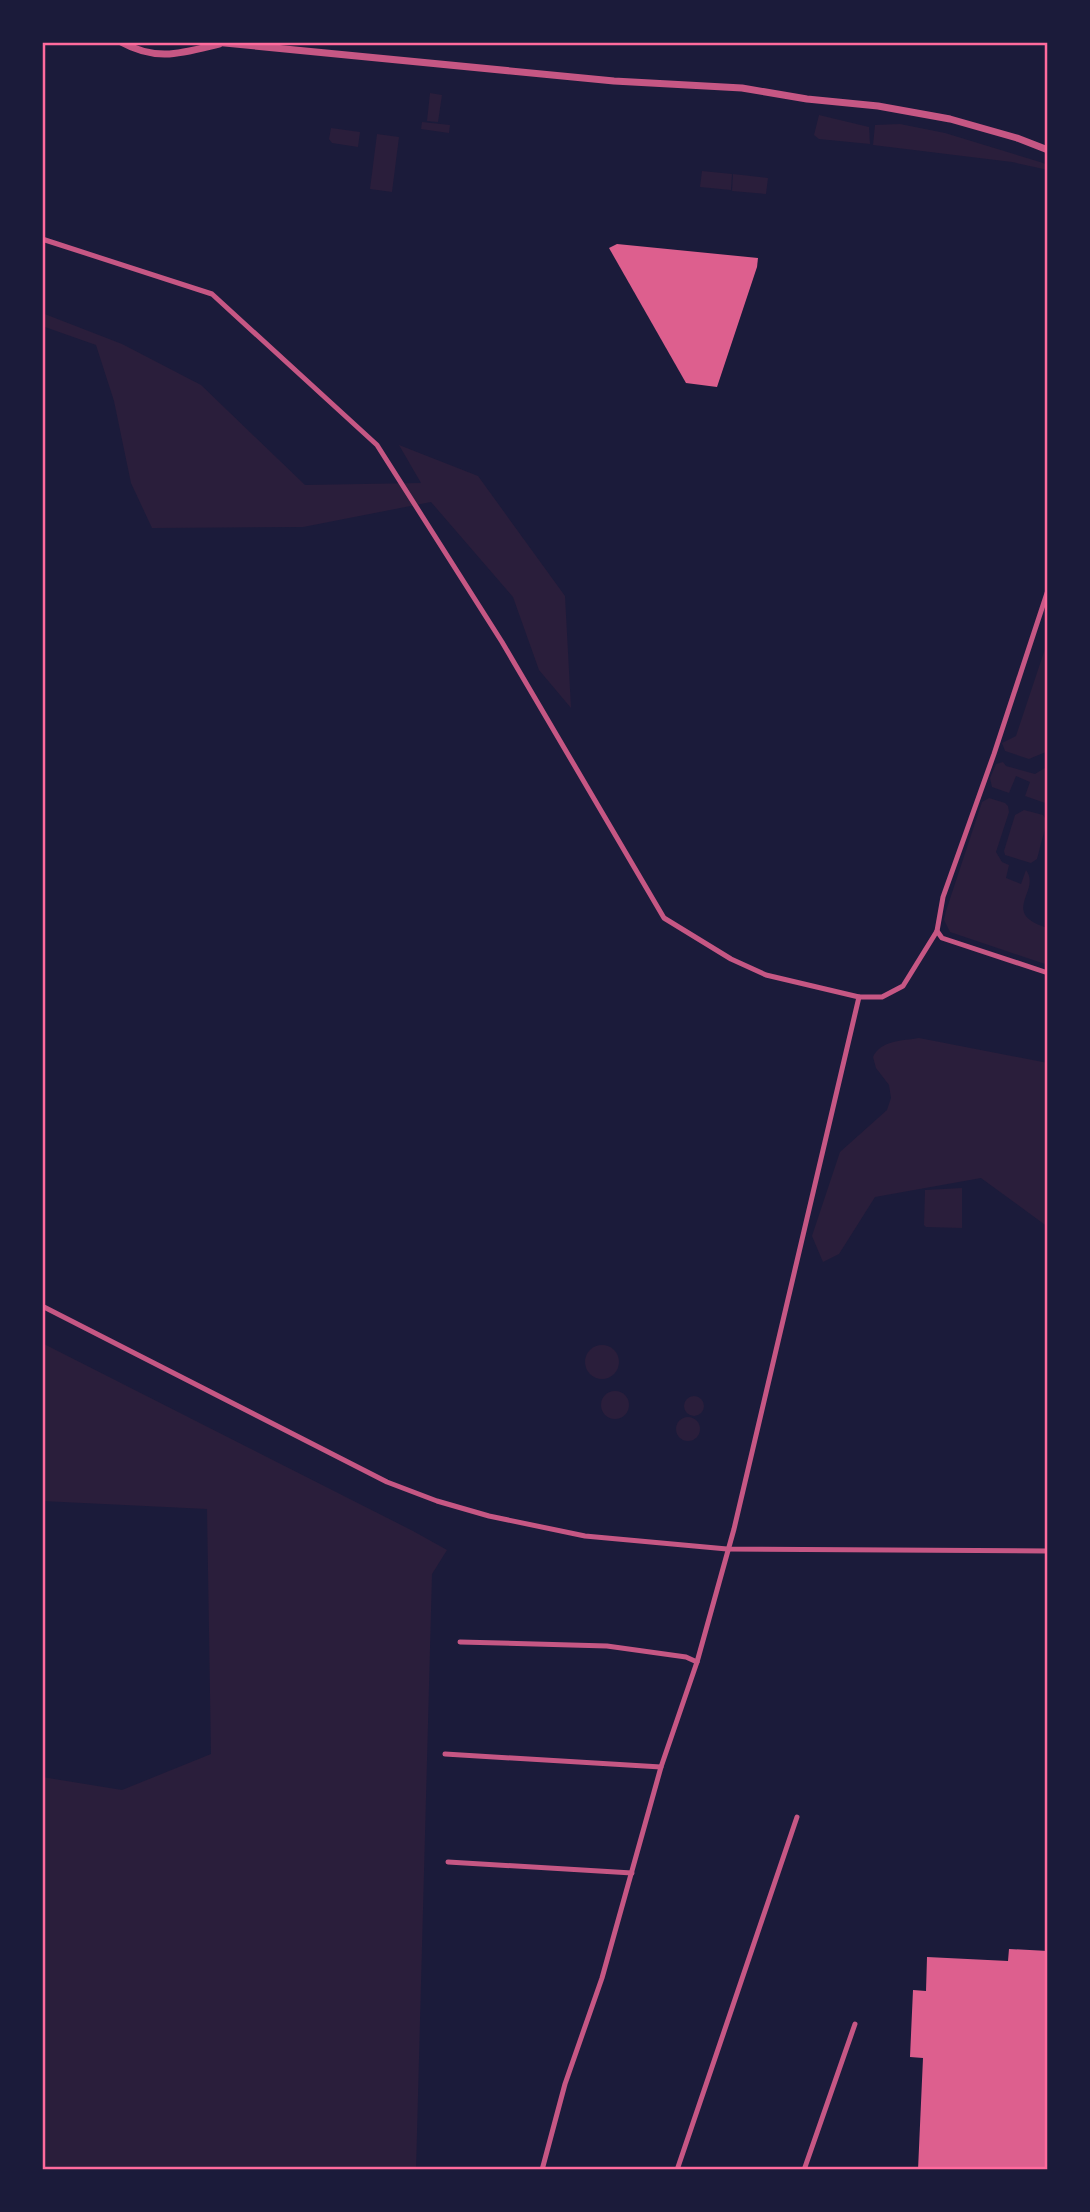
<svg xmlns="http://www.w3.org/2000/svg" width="1090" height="2212" font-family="'Roboto Condensed',sans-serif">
<rect width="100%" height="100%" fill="#1b1b3a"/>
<!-- green -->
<g fill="#2a1e3b">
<path d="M430,93L442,95L438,122L427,121Z"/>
<path d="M819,115L869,127L870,144L819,139L814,135Z"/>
<path d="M422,122L450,125L449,133L421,129Z"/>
<path d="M900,124L945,133L1040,162L1048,165V170L1012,162L873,145L875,125Z"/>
<path d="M331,128L360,132L358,147L332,143L329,139Z"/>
<path d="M377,134L399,137L392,192L370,189Z"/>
<path d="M702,171L732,174L731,190L700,187Z"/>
<path d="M733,174L768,178L766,194L732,191Z"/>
<path d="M42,313L122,344L201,385L305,485L421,483L399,445L478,476L565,596L571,708L539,670L513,597L431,502L303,527L152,528L131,483L114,401L96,345L42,326Z"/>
<path d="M1048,640V751L1029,759L1005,751L1002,743L1016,736Z"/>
<path d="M1003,762L1006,766L1035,774L1048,766V804L1025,796L1030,782L1016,776L1009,793L992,787L990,778L996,764Z"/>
<path d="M989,798L1005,803L1008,806L1009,812L996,852L1002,862L1009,865L1006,878L1021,884L1026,870C1042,891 998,913 1048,928V965L950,932L944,920L946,911L982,802Z"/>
<path d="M1024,810L1043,815L1047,821L1037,859L1031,863L1005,855L1004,851L1015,815Z"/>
<path d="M919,1038L1048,1063V1227L981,1178L875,1197L839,1254L823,1262L812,1236L840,1152L887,1110L891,1098L889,1085L876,1068L873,1057C881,1040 902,1041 919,1038Z"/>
<path d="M962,1188V1228L926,1227L924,1225L925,1190Z"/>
<path d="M42,1343L413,1531L447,1550L432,1574L416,2170H42V1777L122,1790L211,1754L207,1509L42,1501Z"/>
<circle cx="602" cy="1362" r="17"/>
<circle cx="615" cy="1405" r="14"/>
<circle cx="694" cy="1406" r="10"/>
<circle cx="688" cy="1429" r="12"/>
</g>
<!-- building -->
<g fill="#dd5f8e">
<path d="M617,244L758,258L757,267L717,387L686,383L609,248Z"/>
<path d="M1009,1949L1048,1951V2170H918L923,2058L910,2057L913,1990L926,1991L927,1957L1008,1961Z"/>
</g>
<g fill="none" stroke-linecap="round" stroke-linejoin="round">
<!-- minor -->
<g stroke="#c65784" stroke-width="5">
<path d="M42,239L212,294L377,445L502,642L664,918L731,959L766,975L859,997H882L903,986L937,931L943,897L994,754L1048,590"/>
<path d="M937,931L942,938L1048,973"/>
<path d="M42,1306L387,1482L437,1501L489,1516L585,1536L727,1549L1048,1551"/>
<path d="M460,1642L607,1646L686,1657L697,1662"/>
<path d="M445,1754L661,1767"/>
<path d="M448,1862L632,1873"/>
<path d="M542,2170L565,2084L602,1978L661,1767L697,1662L734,1529L859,997"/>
<path d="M677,2170L797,1817"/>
<path d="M804,2170L855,2024"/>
</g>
<!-- tertiary -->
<g stroke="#c65784" stroke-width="7">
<path d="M121,42C157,62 182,53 219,44"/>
<path d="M214,42L614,81L742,88L807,99L878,106L950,119L1017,138L1048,150"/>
</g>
</g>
<!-- border -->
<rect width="1090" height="2212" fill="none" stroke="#1b1b3a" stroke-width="88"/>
<rect x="44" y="44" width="1002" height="2124" fill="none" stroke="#ff6b9d" stroke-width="2.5"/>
</svg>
